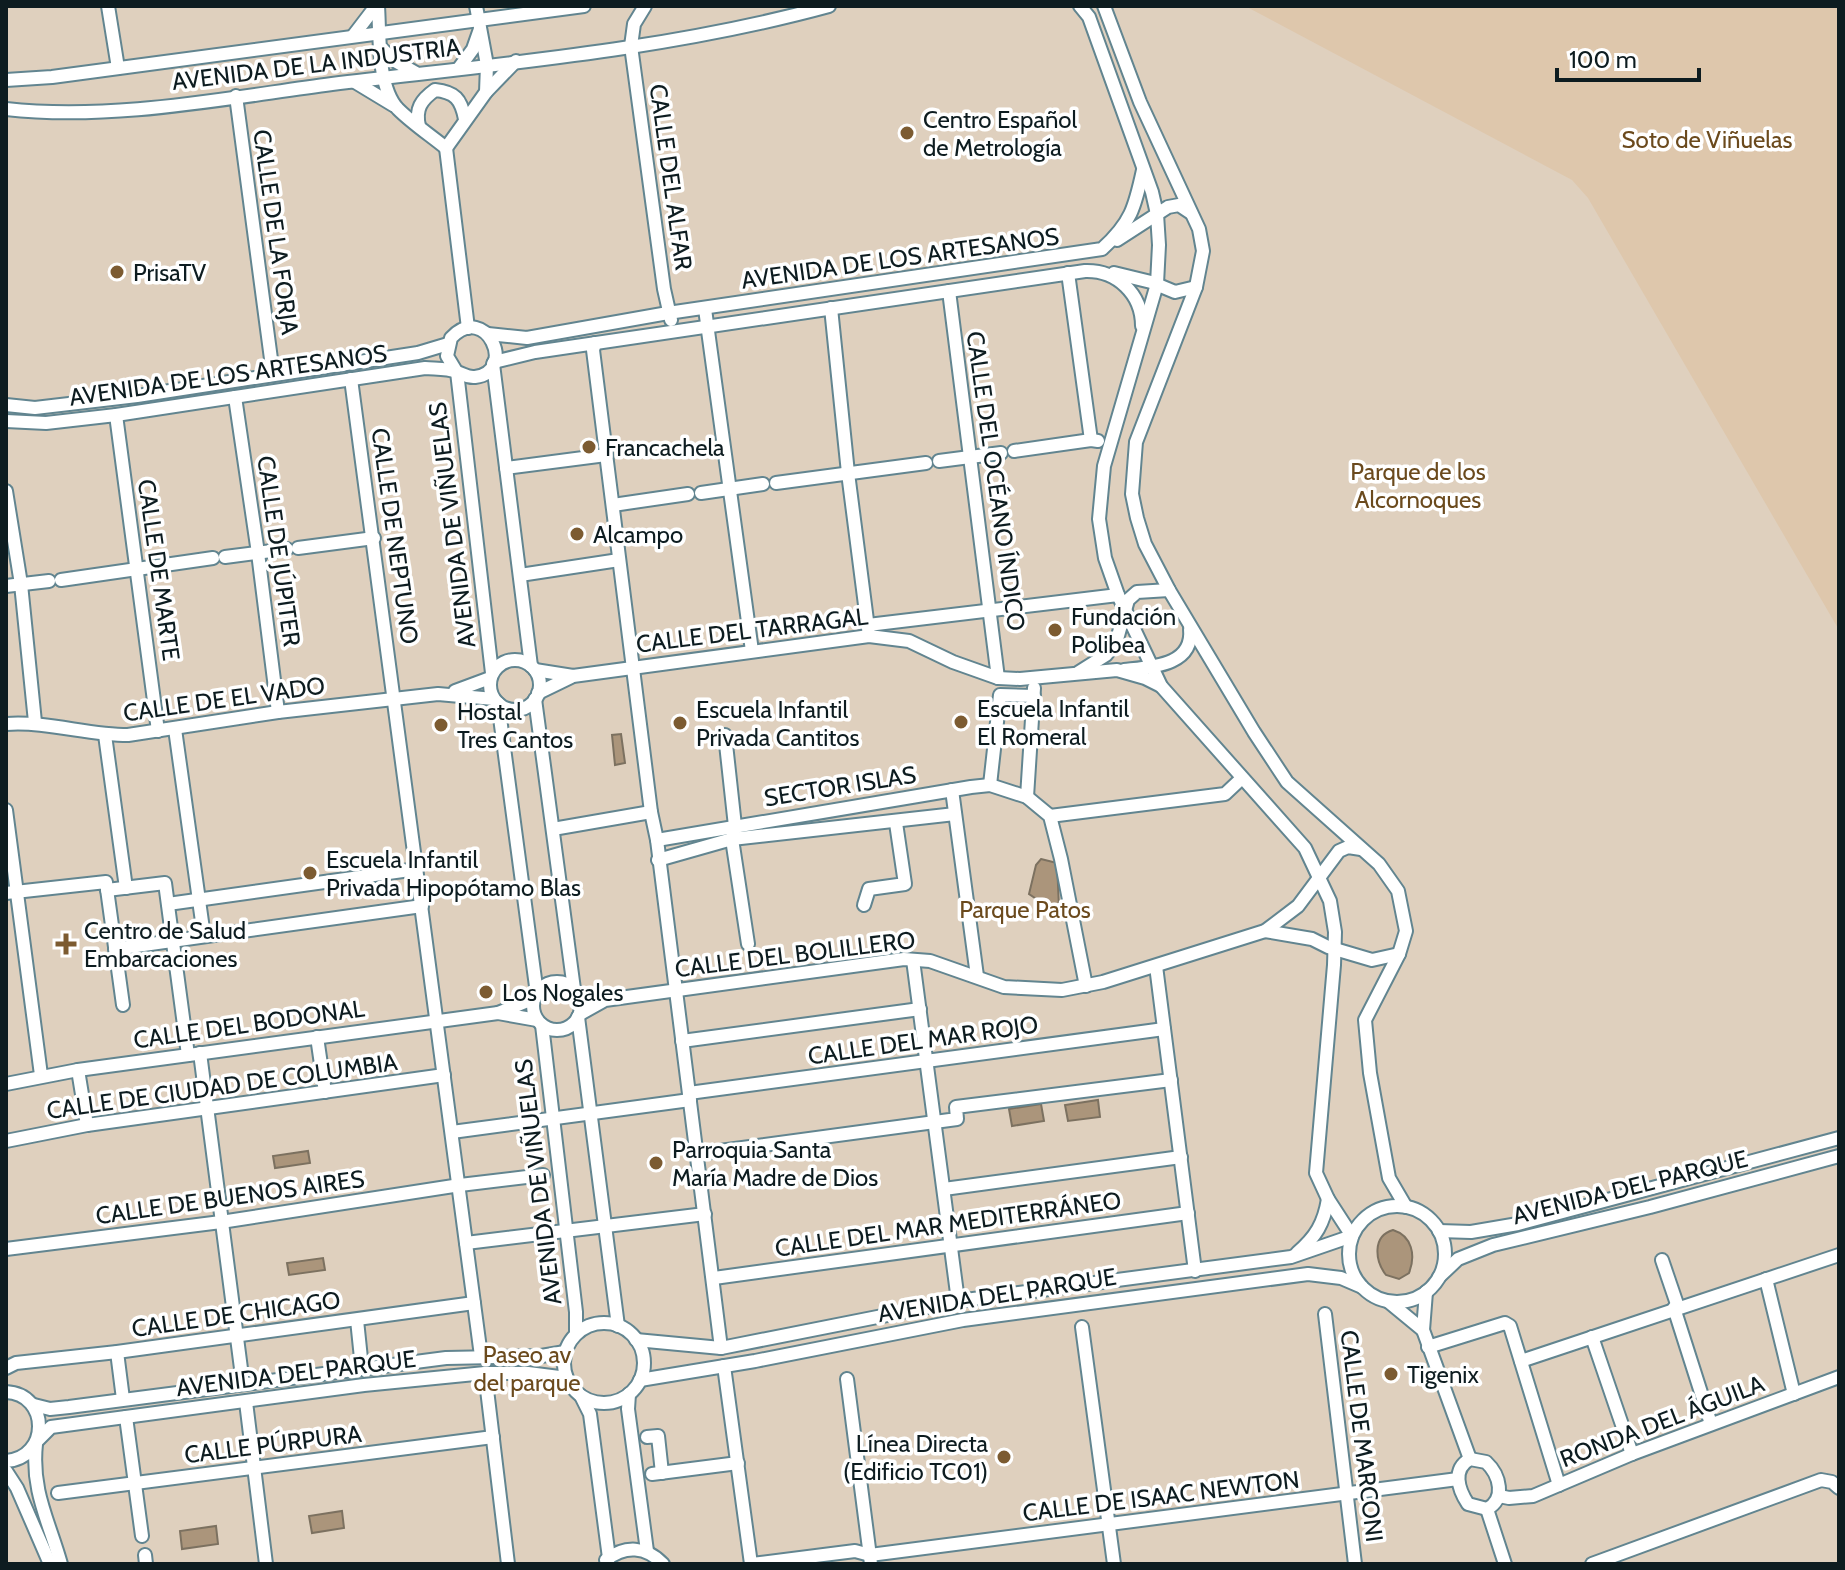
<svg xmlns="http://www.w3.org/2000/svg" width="1845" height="1570" font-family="Cabin,sans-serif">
<rect width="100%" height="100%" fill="#f3fbfd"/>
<!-- green -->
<rect fill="#dfd0be" x="6" y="6" width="1833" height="1558"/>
<!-- forest -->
<path fill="#dec7ac" d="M1245,6H1839V630L1588,198L1572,180Z"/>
<!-- water -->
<g fill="#ab957b" stroke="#7c7160" stroke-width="2">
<path d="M621,734L625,763L615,765L612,735Z"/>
<path d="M1041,859L1057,863L1059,907L1044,904L1029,894L1036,865Z"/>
<path d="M1098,1100L1100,1117L1068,1121L1065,1105Z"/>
<path d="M1041,1104L1044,1121L1012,1126L1009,1109Z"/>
<path d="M308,1151L310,1163L275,1168L273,1156Z"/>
<path d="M1393,1230C1412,1236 1416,1255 1409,1273L1399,1279L1386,1275C1375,1261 1372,1236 1393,1230Z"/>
<path d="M323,1258L325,1270L289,1275L287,1263Z"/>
<path d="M342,1511L344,1528L312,1533L309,1516Z"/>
<path d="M216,1526L218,1544L182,1549L180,1531Z"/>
</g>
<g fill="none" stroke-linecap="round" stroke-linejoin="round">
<!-- minor casing -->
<g stroke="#628590" stroke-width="16">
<g id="minor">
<path d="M108,6L118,68"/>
<path d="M378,6C380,34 377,87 398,109C412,123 430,135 446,148"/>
<path d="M645,6L634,24L631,46L664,289L671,320"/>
<path d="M1080,6L1089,17L1152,192L1157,214L1159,245L1157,284L1104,466L1099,519L1105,558L1118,595L1161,686L1305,848L1330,901L1335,932L1334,965L1316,1173L1328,1199L1352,1236"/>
<path d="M1104,6L1140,102L1199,229L1203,251L1196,287L1136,442L1132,494L1137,518L1145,544L1169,590L1254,732L1287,782L1379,864L1398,891L1406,931L1399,954L1365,1020L1370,1073L1389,1178L1406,1207"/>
<path d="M353,36L376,6"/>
<path d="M380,47L395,61L416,73"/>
<path d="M459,68L473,49L480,29"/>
<path d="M6,80L52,77L584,6"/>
<path d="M355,82L393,105"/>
<path d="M486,92L516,61"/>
<path d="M236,96L273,374"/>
<path d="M6,109C112,121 226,98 332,84C498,64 668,50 829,6"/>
<path d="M419,126C415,109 421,100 435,90C455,92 461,99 465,119"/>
<path d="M446,148L468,328"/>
<path d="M446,148L486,92L487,65L476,6"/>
<path d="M1117,240L1168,207L1179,205L1191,213"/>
<path d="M1068,273L1091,440"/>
<path d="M1114,273L1151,282L1175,292L1196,287"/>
<path d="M949,291L998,678"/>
<path d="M831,308L848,473L869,636"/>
<path d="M705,309L752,651"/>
<path d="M488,334L527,338L668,313L1102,249C1131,223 1135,207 1143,170"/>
<path d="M595,343L593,350L651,812L657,840L721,1348"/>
<path d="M494,362L535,352L1085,271C1117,270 1142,294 1142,326"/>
<path d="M493,364L531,666"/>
<path d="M457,372L492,673"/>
<path d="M351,379L481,1356"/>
<path d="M235,397L258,553L278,712"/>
<path d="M6,405L35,408L137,396L418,353L448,344"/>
<path d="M116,415L158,731"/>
<path d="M6,421L46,423L116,415L425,368C435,369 447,368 457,372C464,374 467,378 475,377C518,372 486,301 451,338L447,356L456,371"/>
<path d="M1014,451L1091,440L1098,441"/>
<path d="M939,461L1001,453"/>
<path d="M506,468L606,455"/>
<path d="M776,483L926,463"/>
<path d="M6,491L21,584L35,722"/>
<path d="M701,493L763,484"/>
<path d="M613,505L688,494"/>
<path d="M298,548L374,538"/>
<path d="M225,557L287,549"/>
<path d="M520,575L619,560"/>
<path d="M61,580L213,558"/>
<path d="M6,586L49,581"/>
<path d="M868,625L1118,595"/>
<circle cx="515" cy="685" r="25"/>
<path d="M535,670L573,676L869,636L909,641L953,662L998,678L1020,679L1117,670L1145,678L1161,686"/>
<path d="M1124,670C1151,667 1194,666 1190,629"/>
<path d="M1079,672L1106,655L1116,643L1128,600L1137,592L1169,590"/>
<path d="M455,691L490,678"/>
<path d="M538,693L571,677"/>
<path d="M535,699L574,989"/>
<path d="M498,703L537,994"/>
<path d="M6,724C48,721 87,735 128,735L278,712L438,694L494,699"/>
<path d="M175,729L204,936"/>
<path d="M105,735L126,888"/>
<path d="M725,735L735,826L732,839L748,944"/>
<path d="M990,785L1000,695L1034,696"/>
<path d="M952,790L977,976"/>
<path d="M1027,797L1034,688"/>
<path d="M6,810L41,1075"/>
<path d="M1050,816L1225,794L1242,778"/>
<path d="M553,829L651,812"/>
<path d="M657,840L971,787L990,785L1027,797L1050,816L1061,859L1086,986"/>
<path d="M658,860L732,839L955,814"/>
<path d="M107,890L165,883L188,1055"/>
<path d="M6,893L106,882L123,1005"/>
<path d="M168,904L417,869"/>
<path d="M864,905L869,889L905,884L896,823"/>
<path d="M1265,931L1312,939L1328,947L1372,960L1399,954"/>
<path d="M115,949L422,906"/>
<path d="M913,960L958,1301"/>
<path d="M1156,966L1195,1271"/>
<circle cx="557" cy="1006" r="24"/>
<path d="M498,1013L537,1020"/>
<path d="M580,1014L605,1000L904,959L930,961L1004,987L1062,990L1103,982L1265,931L1298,906L1339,851L1348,847L1361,849"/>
<path d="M578,1017L618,1326"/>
<path d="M542,1025L576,1312V1334"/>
<path d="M317,1037L325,1092"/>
<path d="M682,1041L920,1009"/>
<path d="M200,1053L243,1384"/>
<path d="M78,1070L87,1125"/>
<path d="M6,1084L78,1070L498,1013L535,998"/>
<path d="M689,1093L1164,1029"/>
<path d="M452,1132L690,1100"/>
<path d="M6,1141L87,1125L444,1075"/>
<path d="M697,1154L957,1119L956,1107L1171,1080"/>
<path d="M944,1189L1181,1157"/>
<circle cx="1397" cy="1254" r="48"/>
<path d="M1439,1231L1471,1232L1518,1224L1839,1138"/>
<path d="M466,1243L705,1214"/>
<path d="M6,1249L221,1222L460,1185L543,1175"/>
<path d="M1297,1253C1316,1237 1324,1223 1328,1199"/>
<path d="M1662,1260L1678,1307"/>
<path d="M1439,1277L1458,1259L1493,1245L1650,1207L1839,1156"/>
<path d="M714,1278L1188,1213"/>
<path d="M1766,1279L1794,1394"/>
<path d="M1426,1292L1423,1330L1470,1459"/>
<path d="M1389,1302L1423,1330"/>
<path d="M1674,1308L1711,1424"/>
<path d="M1325,1314L1355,1564"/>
<path d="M357,1320L362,1368"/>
<circle cx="604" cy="1363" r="40"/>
<path d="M1082,1327L1114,1564"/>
<path d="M1592,1337L1632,1454"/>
<path d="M636,1340L721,1348L958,1301L1291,1257L1352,1236"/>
<path d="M1428,1347L1505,1323L1510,1326L1559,1485"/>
<path d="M117,1352L123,1399"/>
<path d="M1521,1361L1839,1255"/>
<path d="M724,1366L751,1564"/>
<path d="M6,1368L16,1363L117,1352L474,1303"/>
<path d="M485,1373L508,1564"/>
<path d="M847,1379L871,1564"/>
<path d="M640,1380L755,1361L963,1320L1308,1274L1341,1278L1362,1287"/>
<path d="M6,1392C50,1394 50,1458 6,1461"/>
<path d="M629,1394L628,1409L647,1551"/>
<path d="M581,1396L590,1414L609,1558"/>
<path d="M246,1402L266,1564"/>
<path d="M34,1405L50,1409L69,1407L446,1358L541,1356L565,1352"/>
<path d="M126,1417L142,1536"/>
<path d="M647,1437L658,1436L662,1473"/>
<path d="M37,1441L51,1427L364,1385L485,1373H528L567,1378"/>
<path d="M36,1444C31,1491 49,1521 61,1564"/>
<path d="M1470,1459L1486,1462C1500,1475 1506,1499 1487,1509L1468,1504C1458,1489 1452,1469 1470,1459Z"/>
<path d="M6,1471L17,1488L50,1564"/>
<path d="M652,1474L738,1463"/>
<path d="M58,1493L493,1437"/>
<path d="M1499,1496L1509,1498L1533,1496L1632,1454L1839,1377"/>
<path d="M1487,1509L1505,1564"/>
<path d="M145,1555L146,1564"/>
<path d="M606,1560C625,1545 646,1546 663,1564"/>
<path d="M752,1564L855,1551L870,1555L1458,1479"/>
<path d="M1592,1564L1821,1480L1832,1482L1839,1488"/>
</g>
</g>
<!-- minor -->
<use href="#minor" stroke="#fff" stroke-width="12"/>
</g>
<!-- markers -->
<g fill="#7c5b31" stroke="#fff" stroke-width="3">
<circle cx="907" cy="133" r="8"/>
<circle cx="117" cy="272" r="8"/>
<circle cx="589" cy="447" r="8"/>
<circle cx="577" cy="534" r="8"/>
<circle cx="1055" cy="630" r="8"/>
<circle cx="961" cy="722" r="8"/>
<circle cx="680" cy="723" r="8"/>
<circle cx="441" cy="725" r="8"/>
<circle cx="310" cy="873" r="8"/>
<path d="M62 932h8v8h8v8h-8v8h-8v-8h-8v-8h8z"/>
<circle cx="486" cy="992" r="8"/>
<circle cx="656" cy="1163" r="8"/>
<circle cx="1391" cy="1374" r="8"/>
<circle cx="1004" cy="1457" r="8"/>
</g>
<g text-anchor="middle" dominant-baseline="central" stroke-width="7" stroke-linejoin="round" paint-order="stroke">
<!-- street labels -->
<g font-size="24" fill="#0d1c20" stroke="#fff">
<text transform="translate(316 64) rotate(-7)">AVENIDA DE LA INDUSTRIA</text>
<text transform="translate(671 177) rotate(82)">CALLE DEL ALFAR</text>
<text transform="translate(276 232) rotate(82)">CALLE DE LA FORJA</text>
<text transform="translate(900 258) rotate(-8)">AVENIDA DE LOS ARTESANOS</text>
<text transform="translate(228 375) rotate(-8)">AVENIDA DE LOS ARTESANOS</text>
<text transform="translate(996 481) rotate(82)">CALLE DEL OCÉANO ÍNDICO</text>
<text transform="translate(452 525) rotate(-97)">AVENIDA DE VIÑUELAS</text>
<text transform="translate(395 536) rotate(82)">CALLE DE NEPTUNO</text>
<text transform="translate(279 551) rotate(82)">CALLE DE JÚPITER</text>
<text transform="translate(159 570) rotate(82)">CALLE DE MARTE</text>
<text transform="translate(752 630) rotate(-7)">CALLE DEL TARRAGAL</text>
<text transform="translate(224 699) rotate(-8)">CALLE DE EL VADO</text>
<text transform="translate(840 786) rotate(-9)">SECTOR ISLAS</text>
<text transform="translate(795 954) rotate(-7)">CALLE DEL BOLILLERO</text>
<text transform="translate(249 1024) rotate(-8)">CALLE DEL BODONAL</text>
<text transform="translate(923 1040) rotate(-8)">CALLE DEL MAR ROJO</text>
<text transform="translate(222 1086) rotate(-8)">CALLE DE CIUDAD DE COLUMBIA</text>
<text transform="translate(538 1182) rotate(-97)">AVENIDA DE VIÑUELAS</text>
<text transform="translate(1630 1187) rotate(-14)">AVENIDA DEL PARQUE</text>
<text transform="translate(230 1197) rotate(-8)">CALLE DE BUENOS AIRES</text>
<text transform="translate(948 1224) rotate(-8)">CALLE DEL MAR MEDITERRÁNEO</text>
<text transform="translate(997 1295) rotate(-9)">AVENIDA DEL PARQUE</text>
<text transform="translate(236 1314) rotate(-8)">CALLE DE CHICAGO</text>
<text transform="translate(296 1373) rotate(-7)">AVENIDA DEL PARQUE</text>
<text transform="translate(1662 1421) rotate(-21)">RONDA DEL ÁGUILA</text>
<text transform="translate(1362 1436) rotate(83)">CALLE DE MARCONI</text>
<text transform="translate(273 1444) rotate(-7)">CALLE PÚRPURA</text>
<text transform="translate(1161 1496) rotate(-7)">CALLE DE ISAAC NEWTON</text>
</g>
<!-- poi labels -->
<g font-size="24" fill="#0d1c20" stroke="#fff" text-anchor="start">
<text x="923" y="119">Centro Español<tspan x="923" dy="28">de Metrología</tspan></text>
<text x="133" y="272">PrisaTV</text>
<text x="605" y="447">Francachela</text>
<text x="593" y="534">Alcampo</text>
<text x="1071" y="616">Fundación<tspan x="1071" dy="28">Polibea</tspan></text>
<text x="977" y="708">Escuela Infantil<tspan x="977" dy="28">El Romeral</tspan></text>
<text x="696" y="709">Escuela Infantil<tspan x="696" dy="28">Privada Cantitos</tspan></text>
<text x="457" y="711">Hostal<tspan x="457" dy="28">Tres Cantos</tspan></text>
<text x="326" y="859">Escuela Infantil<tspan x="326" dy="28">Privada Hipopótamo Blas</tspan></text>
<text x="84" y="930">Centro de Salud<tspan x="84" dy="28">Embarcaciones</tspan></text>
<text x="502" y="992">Los Nogales</text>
<text x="672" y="1149">Parroquia Santa<tspan x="672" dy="28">María Madre de Dios</tspan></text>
<text x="1407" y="1374">Tigenix</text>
<text x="988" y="1443" text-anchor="end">Línea Directa<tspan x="988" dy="28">(Edificio TC01)</tspan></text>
</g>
<!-- park labels -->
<g font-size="24" fill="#6b4a1d" stroke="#fff">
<text x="1707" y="139">Soto de Viñuelas</text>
<text x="1418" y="471">Parque de los<tspan x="1418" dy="28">Alcornoques</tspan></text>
<text x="1025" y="909">Parque Patos</text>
<text x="527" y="1354">Paseo av<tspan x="527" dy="28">del parque</tspan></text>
</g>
</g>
<!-- border -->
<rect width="1845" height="1570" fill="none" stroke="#0d1c20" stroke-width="16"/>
<!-- scale -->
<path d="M1557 68v12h142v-12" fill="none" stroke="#0d1c20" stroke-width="4"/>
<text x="1569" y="68" font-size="24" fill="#0d1c20" stroke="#ffffff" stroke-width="6" paint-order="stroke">100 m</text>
</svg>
